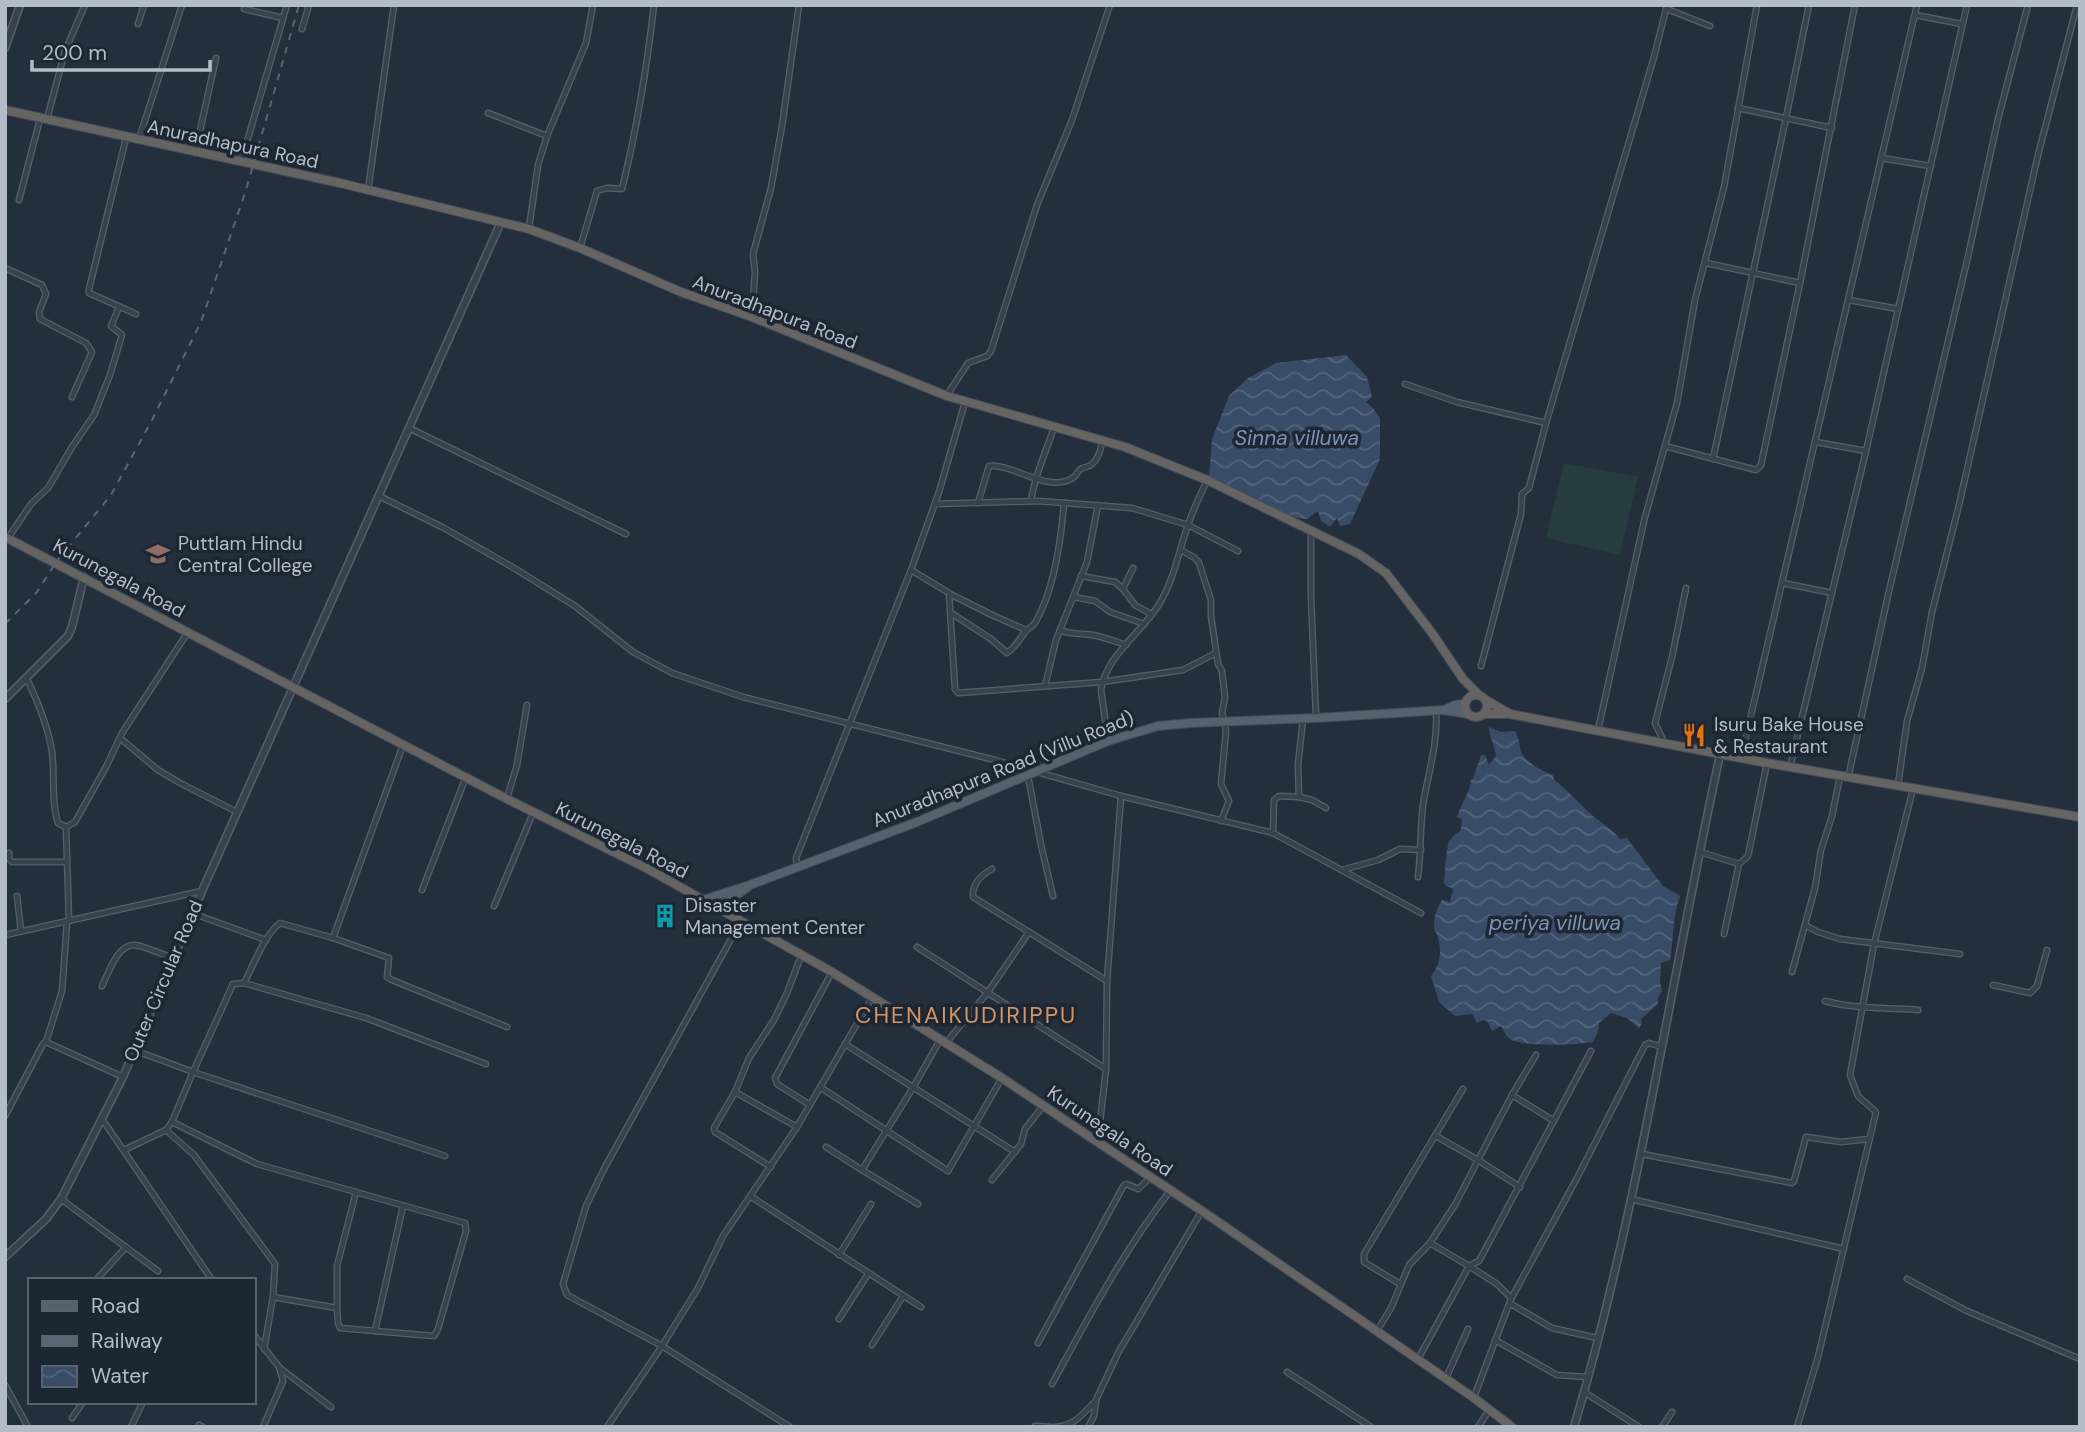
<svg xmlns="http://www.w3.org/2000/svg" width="2085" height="1432" font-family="'DM Sans',sans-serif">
<defs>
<pattern id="water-waves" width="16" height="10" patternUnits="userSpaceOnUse" patternTransform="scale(1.75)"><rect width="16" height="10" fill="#394c67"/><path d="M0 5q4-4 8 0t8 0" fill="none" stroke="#53647b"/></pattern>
</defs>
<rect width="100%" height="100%" fill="#242f3e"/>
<!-- park -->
<path fill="#263c3f" d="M1564,463L1638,477L1620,555L1546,538Z"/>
<!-- water -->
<g fill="url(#water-waves)">
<path d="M1346,355L1367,377L1372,397L1366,402L1373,408L1380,418V459L1350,524L1340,526L1337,518L1330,527L1321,521L1318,511L1307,519L1294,518L1209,478L1212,439L1229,396L1248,378L1276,363Z"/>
<path d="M1489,727L1501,732L1515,731C1520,739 1519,748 1522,754C1528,764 1544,772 1553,775L1554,780C1569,791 1579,804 1593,816C1603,824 1612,829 1620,839L1627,838L1663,886L1680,896C1672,917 1674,937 1670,960L1661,963L1660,982L1662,991L1658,998V1004L1641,1019L1642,1024L1639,1028L1627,1018L1611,1013L1599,1023L1598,1032L1593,1042C1576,1045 1527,1047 1512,1040C1506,1037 1504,1031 1501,1026L1492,1031L1488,1022L1483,1020L1477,1023L1472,1014L1455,1016L1439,1002L1431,976C1440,966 1442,951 1438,938C1437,934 1435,932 1434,927C1434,917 1437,908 1442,900L1450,902L1453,889L1445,885L1444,883C1445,875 1446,847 1449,842C1451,837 1457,833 1461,830L1462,819L1457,817C1461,804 1470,792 1471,780L1473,779L1481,755H1485L1489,765L1496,756C1495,746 1489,737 1489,727Z"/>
</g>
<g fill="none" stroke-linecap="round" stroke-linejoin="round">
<!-- minor casing -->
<g stroke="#565f6c" stroke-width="7">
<g id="minor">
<path d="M244,9L283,18"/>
<path d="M1667,9L1710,26"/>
<path d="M1915,15L1962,24"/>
<path d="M138,24L144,5"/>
<path d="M302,29L309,5"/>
<path d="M1738,108L1832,128"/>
<path d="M488,113L547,136"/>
<path d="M47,119L65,51L85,5"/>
<path d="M126,138L89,289V293L136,314"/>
<path d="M139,139L182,5"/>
<path d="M195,153L216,58"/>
<path d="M1881,158L1931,166"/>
<path d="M241,162L287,5"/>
<path d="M368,190L394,5"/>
<path d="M19,200L40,119"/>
<path d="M529,228L538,165L547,136L586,43L593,5"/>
<path d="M580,248L597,191L607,188L622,189C637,128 647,67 654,5"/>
<path d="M1706,263L1800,283"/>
<path d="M5,268L42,285L46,294L39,312L40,319L86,343L92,352L72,397"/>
<path d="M1849,300L1898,309"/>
<path d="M752,317L755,272L753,254L771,188L782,126L799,5"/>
<path d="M1405,384L1457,402L1546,423"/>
<path d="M947,395L968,363L987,356L991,351L1037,205L1072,120L1110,5"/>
<path d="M409,428L626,534"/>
<path d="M1816,442L1866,451"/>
<path d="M1665,446L1756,470L1761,465L1800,283L1855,5"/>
<path d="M1713,459L1786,118L1809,5"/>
<path d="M379,496L444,528L514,568L575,606L633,652L672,673L743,697L995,760L1121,796L1273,833L1421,913"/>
<path d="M1031,501C1035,473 1046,453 1054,427"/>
<path d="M978,503L989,466C1012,463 1051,495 1074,477C1077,475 1077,471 1081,469C1084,467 1088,467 1091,465C1099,459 1101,450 1102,441"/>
<path d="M935,504L1038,501L1132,508L1188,525L1238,551"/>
<path d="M1311,531V597L1316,717"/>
<path d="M8,538L31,504L48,488L72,447L94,415L110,375L122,335L111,326L119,307"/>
<path d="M1181,550L1195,558L1199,563L1211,600V616L1218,664L1222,671L1225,698L1222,712L1226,731L1221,784L1229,801L1221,821"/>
<path d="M911,570L949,593L955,689L958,693L1102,682L1183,670L1216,653"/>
<path d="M1081,576L1115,582L1123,589L1135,605L1151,614"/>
<path d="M1783,583L1832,593"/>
<path d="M1123,589L1133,568"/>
<path d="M950,594L992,615L1026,630"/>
<path d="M1074,597L1095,601L1110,612L1144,624"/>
<path d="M951,613L991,639L1007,653C1017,646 1018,641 1025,632C1028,628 1034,626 1036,621C1055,588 1061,540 1064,503"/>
<path d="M1060,630C1069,634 1073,633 1082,634C1096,634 1112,640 1126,645"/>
<path d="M1481,666L1521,514L1522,494L1529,488L1546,423L1654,57L1667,5"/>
<path d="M27,679C38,702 48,726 52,752C55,774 51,803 58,823L66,827"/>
<path d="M1045,686L1056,640L1087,562L1098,505"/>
<path d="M1598,730L1645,517L1677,403L1695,300L1724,187L1757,5"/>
<path d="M120,738L158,770L180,783L237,812"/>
<path d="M1108,740L1101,690C1106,656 1140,634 1158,606C1174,581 1178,553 1188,525C1193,510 1200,495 1207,481"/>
<path d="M1664,742L1655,723L1672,657L1686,588"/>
<path d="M403,745L333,938L389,958L387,977L392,980L507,1027"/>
<path d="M1741,758L1917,5"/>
<path d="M1790,767L1866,451L1967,5"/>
<path d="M1028,776L1041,845L1053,896"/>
<path d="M1848,778L1889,591L1967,261L1998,119L2028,5"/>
<path d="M1898,785L1907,721L1922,668L1932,612L1959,505L2038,155L2077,5"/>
<path d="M1299,797L1312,800L1326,808"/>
<path d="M507,798L517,765L527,705"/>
<path d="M1273,833L1274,800L1279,796L1299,797L1298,765L1303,719"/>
<path d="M1700,852L1739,864L1748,856L1767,763"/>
<path d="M9,853V859L12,862H66"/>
<path d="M797,866L796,858L911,570L939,492L965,402"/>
<path d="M992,869C981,875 972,883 973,897L1107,981"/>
<path d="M1342,870L1378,860L1400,849L1421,850"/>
<path d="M1418,877C1421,853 1420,829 1423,805C1428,774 1438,744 1436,712"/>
<path d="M422,890L466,777"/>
<path d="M17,896L21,931"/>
<path d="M494,906L533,813"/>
<path d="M192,913L266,940"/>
<path d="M69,921L66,827L75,822L107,765L122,733L188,632"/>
<path d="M741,921L604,1169L586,1206L563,1284L567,1295L662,1346L790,1427"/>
<path d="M1805,925L1818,932L1840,939L1960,954"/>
<path d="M1724,934L1739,864"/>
<path d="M5,935L202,891"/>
<path d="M333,938L280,923C265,934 253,966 244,983L366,1018L486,1064"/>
<path d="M917,947L1106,1069"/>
<path d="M1792,972L1815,888L1821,850L1832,816L1840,776"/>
<path d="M1993,985L2030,993L2037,986L2047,950"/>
<path d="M102,986C108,974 118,943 135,945C147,947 161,954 172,958"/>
<path d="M1825,1001C1855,1009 1887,1008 1918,1010"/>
<path d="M46,1042L62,991L67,922"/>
<path d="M946,1043L988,992L1029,932"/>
<path d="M845,1044L1015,1152"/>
<path d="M134,1050L193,1072L233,984L244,983"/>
<path d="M1536,1055L1512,1095L1554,1121"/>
<path d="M820,1087L948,1171L1002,1078"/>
<path d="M735,1092L749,1058L774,1020L787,993L801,956"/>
<path d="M1512,1095L1478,1160L1520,1187"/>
<path d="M810,1105L777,1084L775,1078L832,972"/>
<path d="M5,1116L43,1044L46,1042L123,1077"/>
<path d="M102,1119L212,1280"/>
<path d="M172,1122L257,1164L465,1223L466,1231L438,1329L434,1336L340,1328L338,1323L337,1308L273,1297L264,1349"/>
<path d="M166,1130L194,1155L275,1264L273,1297"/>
<path d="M1098,1140L1106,1069L1107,981L1121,796"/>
<path d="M826,1147L862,1170L914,1086L940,1040"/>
<path d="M124,1150L166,1130L172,1122L193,1072L445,1156"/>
<path d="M1642,1154L1792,1183L1794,1181L1806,1137L1841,1142L1869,1139"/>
<path d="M771,1167L715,1132L714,1128L735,1092L797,1127"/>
<path d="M862,1170L918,1204"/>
<path d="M992,1180L1021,1144L1025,1129L1043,1106"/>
<path d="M750,1196L921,1307"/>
<path d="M61,1199L158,1271"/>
<path d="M1631,1199L1844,1249"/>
<path d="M1430,1243L1456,1203L1478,1160L1436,1136"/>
<path d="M839,1255L871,1204"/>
<path d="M1907,1279L1967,1311L2080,1359"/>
<path d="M96,1280L126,1247"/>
<path d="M1400,1284L1364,1262V1254L1463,1089"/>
<path d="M1511,1304L1552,1328L1597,1338"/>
<path d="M337,1308V1266L356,1192"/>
<path d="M839,1319L868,1274"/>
<path d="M375,1331L403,1206"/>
<path d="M1377,1331L1391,1308L1409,1265L1430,1243L1469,1266L1479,1261L1591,1051"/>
<path d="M254,1335L279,1367L283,1381L263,1427"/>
<path d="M1495,1340L1557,1375L1587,1377"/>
<path d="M1038,1343L1124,1185L1127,1184L1138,1189L1150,1178"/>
<path d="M872,1345L903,1296"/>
<path d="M1418,1359L1469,1266L1497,1284L1511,1298"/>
<path d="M280,1368L331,1407"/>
<path d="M1287,1372L1371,1427"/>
<path d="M1446,1378L1468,1329"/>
<path d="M1052,1384C1088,1318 1124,1250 1170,1191"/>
<path d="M5,1385L28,1427"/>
<path d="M1584,1392L1639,1427"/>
<path d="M1474,1397L1511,1299L1576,1180L1645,1045L1649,1043L1662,1047"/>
<path d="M72,1418L83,1402"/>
<path d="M199,1425L203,1427"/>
<path d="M1035,1426L1051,1427"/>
<path d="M131,1427L143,1402"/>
<path d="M607,1427L662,1346L698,1288L723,1236L797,1127L872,998"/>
<path d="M1055,1427C1075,1426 1082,1414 1096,1401"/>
<path d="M1088,1427L1094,1416L1096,1400L1118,1353L1201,1212"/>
<path d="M1478,1427L1489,1410"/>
<path d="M1662,1427L1672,1412"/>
<path d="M1797,1427L1818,1357L1876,1112L1858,1096L1850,1075L1874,944L1913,789"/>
</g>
</g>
<!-- tertiary casing -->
<g stroke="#565f6c" stroke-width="9">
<g id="tertiary">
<path d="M5,48L20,5"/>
<path d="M5,699L68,636L72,627L84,577"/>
<path d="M5,1257L46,1219L61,1199L123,1077L202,891L501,222"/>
<path d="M1574,1427C1639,1207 1671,979 1720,755"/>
</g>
</g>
<!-- primary casing -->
<g stroke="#414a57" stroke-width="10">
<g id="primary">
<path d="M1444,710L1455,705L1464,704"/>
<path d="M703,900L750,885L917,822L1108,741L1158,726L1190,723L1316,718L1444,710L1468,714"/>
<path d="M718,908L748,887"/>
</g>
</g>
<!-- trunk casing -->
<g stroke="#434c59" stroke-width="10">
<g id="trunk">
<path d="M5,110L340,183L529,229L580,248L681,292L752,317L947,396L1125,447L1207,480L1359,554L1386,573L1432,633L1463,679L1478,694"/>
<path d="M5,537L507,799L648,869L832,972L1002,1078L1090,1137L1205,1213L1474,1398L1512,1427"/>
<circle cx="1476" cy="706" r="11"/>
<path d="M1486,700L1510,714"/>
<path d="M1484,714H1510L1767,763L2080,817"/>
</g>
</g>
<!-- minor -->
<use href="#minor" stroke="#38414e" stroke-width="4.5"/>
<!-- tertiary -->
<use href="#tertiary" stroke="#38414e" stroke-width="6"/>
<!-- primary -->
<use href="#primary" stroke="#56606e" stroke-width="8"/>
<!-- trunk -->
<use href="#trunk" stroke="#656462" stroke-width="8"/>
<!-- rail -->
<path stroke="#5a6575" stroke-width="2" stroke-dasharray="7 7" stroke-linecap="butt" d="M5,624L37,592L56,562L111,495L152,420L201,322L245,193L299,5"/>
</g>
<!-- icons -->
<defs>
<g id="school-bare" transform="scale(1.89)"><path d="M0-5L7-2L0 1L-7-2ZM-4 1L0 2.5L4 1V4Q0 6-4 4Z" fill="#8d6e63" stroke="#1d2633" stroke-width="2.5" paint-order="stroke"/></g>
<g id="restaurant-bare" transform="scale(1.89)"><path d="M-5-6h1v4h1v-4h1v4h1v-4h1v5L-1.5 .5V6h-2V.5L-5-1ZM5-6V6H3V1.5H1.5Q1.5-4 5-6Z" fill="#e8710a" stroke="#1d2633" stroke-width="2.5" paint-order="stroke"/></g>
<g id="building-bare" transform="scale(1.89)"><path d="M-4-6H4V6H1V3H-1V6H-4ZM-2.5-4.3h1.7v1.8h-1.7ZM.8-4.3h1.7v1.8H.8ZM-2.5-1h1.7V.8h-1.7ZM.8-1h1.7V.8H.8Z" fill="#0f9aa8" stroke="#1d2633" stroke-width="2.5" paint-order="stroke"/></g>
</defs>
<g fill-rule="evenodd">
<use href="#school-bare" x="158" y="554"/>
<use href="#restaurant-bare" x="1694" y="735"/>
<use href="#building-bare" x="665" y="916"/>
</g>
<g text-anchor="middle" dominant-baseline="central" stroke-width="7" stroke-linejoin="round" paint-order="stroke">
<!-- street labels -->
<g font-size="19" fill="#b4bcc9" stroke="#1d2633">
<text transform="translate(233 144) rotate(12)">Anuradhapura Road</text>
<text transform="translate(775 312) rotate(21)">Anuradhapura Road</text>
<text transform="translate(119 578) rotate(28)">Kurunegala Road</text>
<text transform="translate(1003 769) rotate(-22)">Anuradhapura Road (Villu Road)</text>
<text transform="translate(622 840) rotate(27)">Kurunegala Road</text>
<text transform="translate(163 981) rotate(-67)">Outer Circular Road</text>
<text transform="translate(1110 1131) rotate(34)">Kurunegala Road</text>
</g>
<!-- poi labels -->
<g font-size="19" fill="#b4bcc9" stroke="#1d2633" text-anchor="start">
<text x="178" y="543">Puttlam Hindu<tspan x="178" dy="22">Central College</tspan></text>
<text x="1714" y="724">Isuru Bake House<tspan x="1714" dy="22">&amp; Restaurant</tspan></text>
<text x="685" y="905">Disaster<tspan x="685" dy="22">Management Center</tspan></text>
</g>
<!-- water labels -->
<g font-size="21" font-style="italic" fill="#7c92b1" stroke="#1d2633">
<text x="1297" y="438">Sinna villuwa</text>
<text x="1555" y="923">periya villuwa</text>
</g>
<!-- quarter labels -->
<g font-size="23" letter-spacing="2" fill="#d59563" stroke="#1d2633">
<text x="966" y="1015">CHENAIKUDIRIPPU</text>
</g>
</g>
<!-- border -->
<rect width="2085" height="1432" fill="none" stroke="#b4bcc9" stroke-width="14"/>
<!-- legend -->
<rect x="28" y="1278" width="228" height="126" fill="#1d2633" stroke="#59626f" stroke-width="2"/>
<rect x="42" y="1301" width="35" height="10" fill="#56606e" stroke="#59626f" stroke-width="2"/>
<text x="91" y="1313" font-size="21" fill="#b4bcc9">Road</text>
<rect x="42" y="1336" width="35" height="10" fill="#5a6575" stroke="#59626f" stroke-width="2"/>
<text x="91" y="1348" font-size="21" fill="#b4bcc9">Railway</text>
<rect x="42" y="1366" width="35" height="21" fill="url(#water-waves)" stroke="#59626f" stroke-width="2"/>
<text x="91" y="1383" font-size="21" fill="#b4bcc9">Water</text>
<!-- scale -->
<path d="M32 60v10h178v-10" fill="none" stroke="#b4bcc9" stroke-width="3.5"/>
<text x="42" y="60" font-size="21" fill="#b4bcc9" stroke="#1d2633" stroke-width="5" paint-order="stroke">200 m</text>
</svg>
